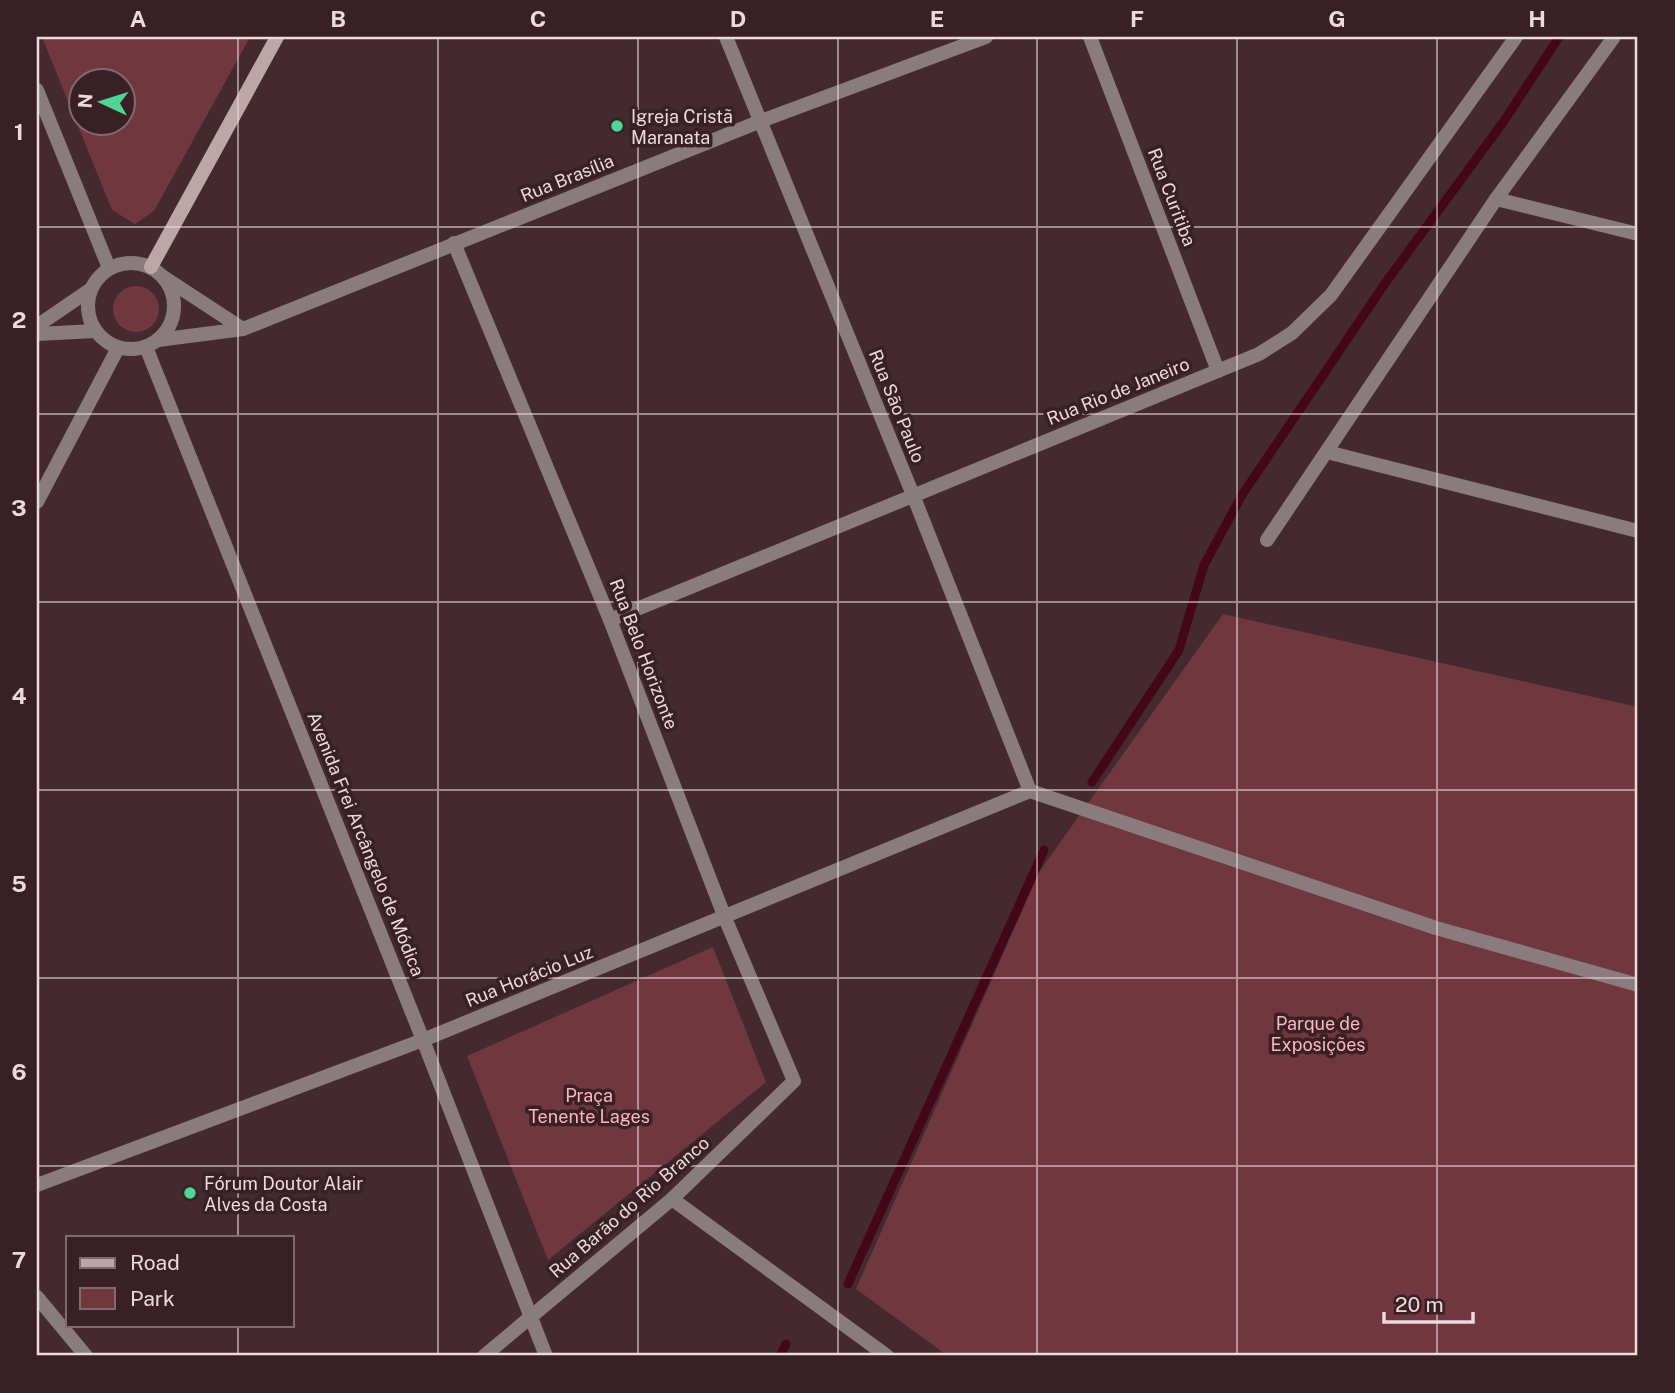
<svg xmlns="http://www.w3.org/2000/svg" width="1675" height="1393" font-family="'Public Sans',sans-serif">
<rect width="100%" height="100%" fill="#442a2e"/>
<!-- green -->
<g fill="#703741" fill-rule="evenodd">
<path d="M42,37H250L154,211L135,224L112,210ZM80,80H122V122H80Z"/>
<circle cx="136" cy="309" r="23"/>
<path d="M1223,614L1638,707V1356H948L856,1289L1039,872Z"/>
<path d="M713,947L766,1082L548,1260L467,1056Z"/>
</g>
<g fill="none" stroke-linecap="round" stroke-linejoin="round">
<!-- stream -->
<g stroke="#440719" stroke-width="9">
<path d="M1092,782L1179,650L1204,565L1242,495L1386,282L1504,121L1559,37"/>
<path d="M848,1284L1044,850"/>
<path d="M780,1356L786,1344"/>
</g>
<!-- service -->
<path stroke="#8a7c7e" stroke-width="14" d="M1030,791L1436,928L1638,985"/>
<!-- minor -->
<g stroke="#8a7c7e" stroke-width="14">
<path d="M1090,37L1218,371"/>
<path d="M37,90L109,268"/>
<path d="M1496,199L1638,234"/>
<path d="M454,243L610,620L725,918L794,1081L672,1199L484,1356"/>
<path d="M162,276L243,329"/>
<path d="M37,326L91,289"/>
<path d="M37,334L95,331"/>
<path d="M158,340L243,329L761,121L986,37"/>
<path d="M1327,452L1638,531"/>
<path d="M1267,540L1496,199L1614,37"/>
<path d="M610,620L1259,354L1292,333L1331,295L1516,37"/>
<path d="M37,1185L423,1040L1030,791L913,495L726,37"/>
<path d="M672,1199L887,1356"/>
<path d="M37,1297L86,1356"/>
</g>
<!-- tertiary -->
<g stroke="#8a7c7e" stroke-width="14">
<circle cx="131" cy="306" r="43"/>
<path d="M146,347L423,1040L546,1356"/>
<path d="M37,502L118,348"/>
</g>
<!-- secondary -->
<path stroke="#bca6a8" stroke-width="14" d="M151,267L277,37"/>
</g>
<!-- grid -->
<path fill="none" stroke="#ecdadc" stroke-width="2" stroke-opacity="0.55" d="M238,37V1237M438,37V1356M638,37V1356M838,37V1356M1037,37V1356M1237,37V1356M1437,37V1356M37,227H1638M37,414H1638M37,602H1638M37,790H1638M37,978H1638M37,1166H1638M238,1325V1356"/>
<!-- markers -->
<g fill="#52d397" stroke="#392024" stroke-width="2.5">
<circle cx="617" cy="126" r="7"/>
<circle cx="190" cy="1193" r="7"/>
</g>
<g text-anchor="middle" dominant-baseline="central" stroke-width="7" stroke-linejoin="round" paint-order="stroke">
<!-- poi labels -->
<g font-size="18" fill="#ecdadc" stroke="#392024" text-anchor="start">
<text x="631" y="116">Igreja Cristã<tspan x="631" dy="21">Maranata</tspan></text>
<text x="204" y="1183">Fórum Doutor Alair<tspan x="204" dy="21">Alves da Costa</tspan></text>
</g>
<!-- street labels -->
<g font-size="18" fill="#ecdadc" stroke="#392024">
<text transform="translate(567 178) rotate(-22)">Rua Brasília</text>
<text transform="translate(1172 197) rotate(69)">Rua Curitiba</text>
<text transform="translate(1118 391) rotate(-22)">Rua Rio de Janeiro</text>
<text transform="translate(897 406) rotate(68)">Rua São Paulo</text>
<text transform="translate(644 654) rotate(69)">Rua Belo Horizonte</text>
<text transform="translate(366 844) rotate(68)">Avenida Frei Arcângelo de Módica</text>
<text transform="translate(529 976) rotate(-22)">Rua Horácio Luz</text>
<text transform="translate(629 1207) rotate(-41)">Rua Barão do Rio Branco</text>
</g>
<!-- park labels -->
<g font-size="18" fill="#ffb6c0" stroke="#392024">
<text x="1318" y="1023">Parque de<tspan x="1318" dy="21">Exposições</tspan></text>
<text x="589" y="1095">Praça<tspan x="589" dy="21">Tenente Lages</tspan></text>
</g>
</g>
<!-- border -->
<rect width="1675" height="1393" fill="none" stroke="#392024" stroke-width="77"/>
<!-- legend -->
<rect x="66" y="1236" width="228" height="91" fill="#392024" stroke="#816a6e" stroke-width="2"/>
<rect x="80" y="1258" width="35" height="10" fill="#bca6a8" stroke="#816a6e" stroke-width="2"/>
<text x="130" y="1270" font-size="21" fill="#ecdadc">Road</text>
<rect x="80" y="1288" width="35" height="21" fill="#703741" stroke="#816a6e" stroke-width="2"/>
<text x="130" y="1306" font-size="21" fill="#ecdadc">Park</text>
<!-- north arrow -->
<g transform="translate(102 102) rotate(274)"><circle r="33" fill="#392024" stroke="#816a6e" stroke-width="2"/>
<path d="M0-5L12 26L0 18L-12 26Z" fill="#52d397"/>
<text y="-10" font-size="19" font-weight="bold" text-anchor="middle" fill="#ecdadc">N</text>
</g>
<!-- scale -->
<path d="M1384 1312v10h89v-10" fill="none" stroke="#ecdadc" stroke-width="3.5"/>
<text x="1395" y="1312" font-size="21" fill="#ecdadc" stroke="#392024" stroke-width="5" paint-order="stroke">20 m</text>
<rect x="38" y="38" width="1598" height="1316" fill="none" stroke="#ecdadc" stroke-width="2.5"/>
<g font-size="23" text-anchor="middle" font-weight="bold" fill="#ecdadc">
<text x="138" y="27">A</text>
<text x="338" y="27">B</text>
<text x="538" y="27">C</text>
<text x="738" y="27">D</text>
<text x="937" y="27">E</text>
<text x="1137" y="27">F</text>
<text x="1337" y="27">G</text>
<text x="1537" y="27">H</text>
<text x="19" y="140">1</text>
<text x="19" y="328">2</text>
<text x="19" y="516">3</text>
<text x="19" y="704">4</text>
<text x="19" y="892">5</text>
<text x="19" y="1080">6</text>
<text x="19" y="1268">7</text>
</g>
</svg>
